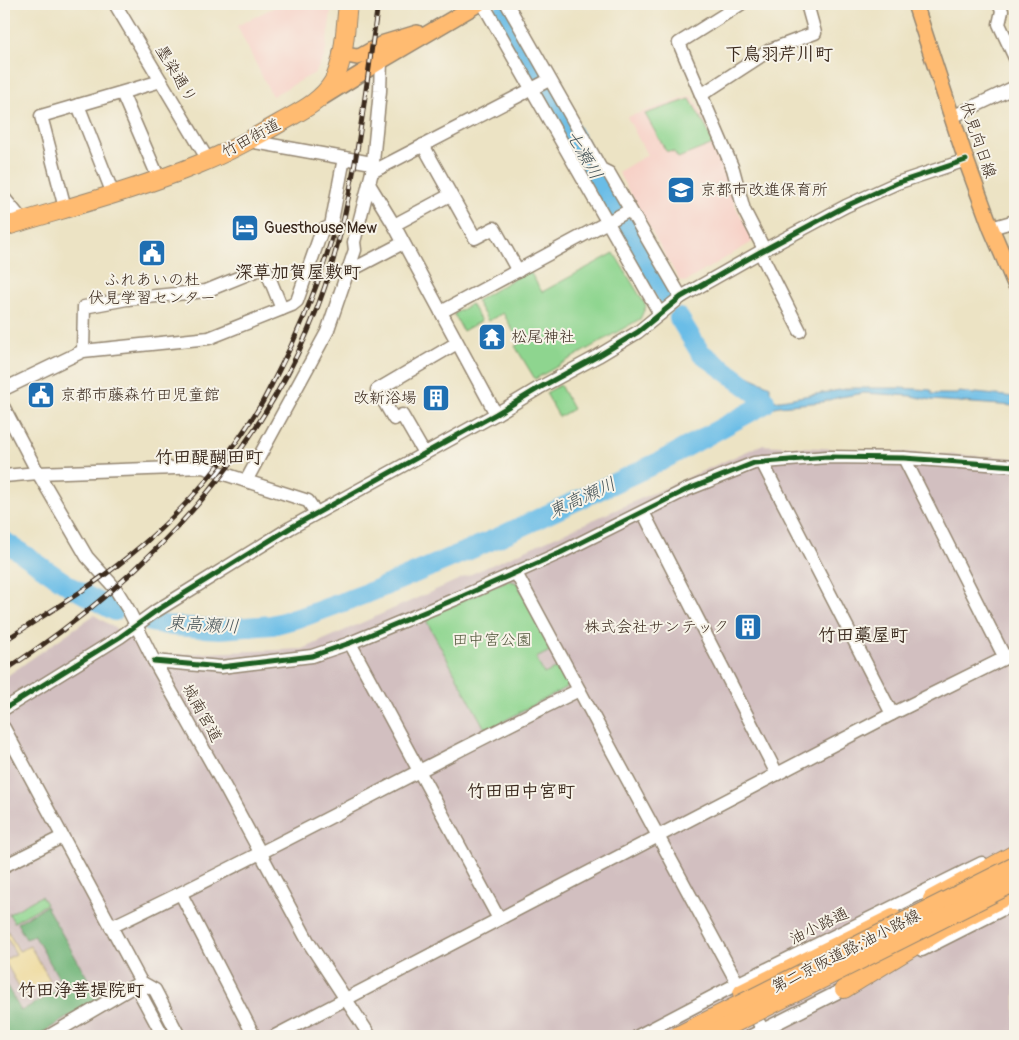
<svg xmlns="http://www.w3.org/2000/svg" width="1019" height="1040" font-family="Pangolin,'Klee One',sans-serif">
<rect width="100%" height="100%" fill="#f7f3e8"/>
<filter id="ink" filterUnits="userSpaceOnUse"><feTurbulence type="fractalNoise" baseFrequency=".02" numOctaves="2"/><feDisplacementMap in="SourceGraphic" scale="10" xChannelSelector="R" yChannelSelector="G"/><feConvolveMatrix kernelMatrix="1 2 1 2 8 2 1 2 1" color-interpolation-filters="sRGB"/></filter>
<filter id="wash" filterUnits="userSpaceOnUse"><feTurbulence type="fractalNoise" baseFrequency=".0096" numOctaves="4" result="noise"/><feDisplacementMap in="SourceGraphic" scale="20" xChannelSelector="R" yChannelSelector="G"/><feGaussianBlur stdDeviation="1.12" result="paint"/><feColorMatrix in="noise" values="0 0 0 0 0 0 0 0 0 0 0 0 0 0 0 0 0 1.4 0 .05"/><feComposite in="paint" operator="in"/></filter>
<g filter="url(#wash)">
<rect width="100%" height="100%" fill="#ece3c4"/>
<!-- built -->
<g fill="#f7d1c7">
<path d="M280,4H332L325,56L315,73L272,96L237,26Z"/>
<path d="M692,96L710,128L730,176L735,205L754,241L685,282L679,280L618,172L647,155L627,117Z"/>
</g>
<!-- industrial -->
<path fill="#d2bfc0" d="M761,445L1015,458V1036H4V678L94,615L158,655L303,649Z"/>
<!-- green -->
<g fill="#8ed58f" stroke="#648056">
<path d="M690,99L707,129L713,144L678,158L674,152L666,151L645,114Z"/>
<path d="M614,253L646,306L640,319L535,379L515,346L520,343L503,313L488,321L476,301L529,270L542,292Z"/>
<path d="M471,304L481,321L463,331L454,314Z"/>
<path d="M560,385L573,409L559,417L546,393Z"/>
<path d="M508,580L517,583L552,650L536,658L544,674L561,666L570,682L567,687L491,728L484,727L427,622L428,616Z"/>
<path d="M41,896L46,904L14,922L9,914Z"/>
</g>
<!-- forest -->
<path fill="#72b67a" stroke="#56704c" d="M46,906L99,998L37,1036H4V981L21,1011L64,987L34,935L26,939L17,923Z"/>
<!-- sand -->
<path fill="#eeda9e" stroke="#94825e" d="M6,928L19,951L30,946L50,980L24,995L4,960L16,954L4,932V930Z"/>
<!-- water -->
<path fill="#6bbde7" stroke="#537482" d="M748,376L770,386V395L775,401L852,388H900L931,390L932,394H957L960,392L974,394L976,393L1015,397V406L931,400L911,396L864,393L840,397L822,402L779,406L768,409L748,420L742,419L741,413L752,404L756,399L755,397L741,390Z"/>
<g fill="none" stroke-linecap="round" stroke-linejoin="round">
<!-- river -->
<g stroke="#6bbde7" stroke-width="20">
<path d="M502,14L666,295"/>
<path d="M679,318L700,352L765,400"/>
<path d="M4,541L71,587L115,611"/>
<path d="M150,622L172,626L220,629L272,625L305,616L373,591L497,538L661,461L765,404"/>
</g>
</g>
</g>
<g filter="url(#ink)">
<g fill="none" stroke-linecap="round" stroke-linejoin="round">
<!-- minor-tunnel -->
<path stroke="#c9bea3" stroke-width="12" stroke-dasharray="12 6" stroke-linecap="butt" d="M330,236L346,240"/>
<!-- minor casing -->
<g stroke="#948671" stroke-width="15">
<g id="minor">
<path d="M115,4L208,160"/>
<path d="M483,4L660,314"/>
<path d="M507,4L601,169L609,173L681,297"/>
<path d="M741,4L679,43L733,169L744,210L764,249"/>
<path d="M999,4L1002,11L999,24L1015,58"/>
<path d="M122,93L159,179"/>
<path d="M701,95L770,50L815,33L807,4"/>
<path d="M78,105L113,194"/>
<path d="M952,117L1015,87"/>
<path d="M249,141L372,163"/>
<path d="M423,145L475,238L494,228L518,271"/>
<path d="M372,172L549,80"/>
<path d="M369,184L394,225L496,414"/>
<path d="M4,198L23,221"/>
<path d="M65,208L41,116L161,81"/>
<path d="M394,225L450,195"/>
<path d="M991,228L1015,221"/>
<path d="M760,252L800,331"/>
<path d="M350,265L359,266L403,243"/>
<path d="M441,312L630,210"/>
<path d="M83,351L84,307L127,299L206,291L265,267L282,309"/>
<path d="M4,389L83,351L209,338L292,305L297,301L322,230L331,226L344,158"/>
<path d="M4,408L38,473L87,557L115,588L128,609L154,661L226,789L309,943L370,1036"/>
<path d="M424,453L402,415L394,419L377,390L457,343"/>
<path d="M904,458L1005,658"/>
<path d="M762,462L892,714"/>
<path d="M4,476L38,473L203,467L308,501L316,513"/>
<path d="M246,481L327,332L355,250L354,242L372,172L380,91L381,61"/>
<path d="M643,512L777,774"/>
<path d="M516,573L766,1036"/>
<path d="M350,643L499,919"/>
<path d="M154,661L221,667L312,656L350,643L463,596L560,553L686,490L754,463L827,457L904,458L1015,466"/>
<path d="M4,709L120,637L156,611L290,528L496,414L539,388L598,356L638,332L681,297L760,252L846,206L897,183L966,160"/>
<path d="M4,728L141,982V995L163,1036"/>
<path d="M4,866L62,837"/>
<path d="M181,894L254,1036"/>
<path d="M111,927C269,852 422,767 579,690"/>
<path d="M922,950L1015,903"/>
<path d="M141,982L155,990L179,1036"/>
<path d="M49,1036L141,982"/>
<path d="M275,1036L892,714L1015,653"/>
<path d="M638,1036L737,984L982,863"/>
<path d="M751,1036L850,986"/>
</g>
</g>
<!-- major casing -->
<g stroke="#948671" stroke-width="18">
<g id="major">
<path d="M915,4L966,160L991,228L1015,284"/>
<path d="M341,54L357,57L361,56L384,43L417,33"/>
<path d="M323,97L381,61L478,4"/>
</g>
</g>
<!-- highway casing -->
<g stroke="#948671" stroke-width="20">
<g id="highway">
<path d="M4,227C69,207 136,190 199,164C227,153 254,138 280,123C299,112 321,102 333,82C345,60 345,28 348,4"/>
<path d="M932,899L1015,854"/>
<path d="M844,989L942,929L1008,895"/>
<path d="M742,993L893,918"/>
</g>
</g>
<!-- minor -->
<use href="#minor" stroke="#fff" stroke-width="12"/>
<!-- major -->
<use href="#major" stroke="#ffbb71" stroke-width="15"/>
<!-- highway -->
<use href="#highway" stroke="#ffbb71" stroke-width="18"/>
<!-- rail casing -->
<g stroke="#3b2a1e" stroke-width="5">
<g id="rail">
<path d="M4,641C46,614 90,588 129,556C179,516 223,465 257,411C264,401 269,389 275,378C299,333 318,286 332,238"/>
<path d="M4,671C151,576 282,436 332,264C357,180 365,90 378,4"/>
</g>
</g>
<!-- rail -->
<use href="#rail" stroke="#f7f3e8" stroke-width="3" stroke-dasharray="9" stroke-linecap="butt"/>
<!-- highway-bridge casing -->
<g stroke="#948671" stroke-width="20" stroke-linecap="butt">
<g id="highway-bridge">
<path d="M677,1036L1015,866"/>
<path d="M709,1036L1015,882"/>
</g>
</g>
<!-- highway-bridge -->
<use href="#highway-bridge" stroke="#ffbb71" stroke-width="18"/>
<!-- cycleway casing -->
<g stroke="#f7f3e8" stroke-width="8">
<g id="cycleway">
<path d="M154,661L221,667L312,656L350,643L463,596L560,553L686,490L754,463L827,457L904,458L1015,466"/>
<path d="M4,709L120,637L156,611L290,528L496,414L539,388L598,356L638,332L681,297L760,252L846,206L897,183L966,160"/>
</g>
</g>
<!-- cycleway -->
<use href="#cycleway" stroke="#1b5e20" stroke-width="5"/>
</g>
</g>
<!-- icons -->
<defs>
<g id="school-square" transform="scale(1.4375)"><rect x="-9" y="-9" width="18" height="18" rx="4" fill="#1f6fb2" stroke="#f7f3e8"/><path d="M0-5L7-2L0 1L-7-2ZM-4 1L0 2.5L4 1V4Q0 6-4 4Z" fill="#fff"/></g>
<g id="hotel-square" transform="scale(1.4375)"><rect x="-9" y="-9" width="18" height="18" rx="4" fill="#1f6fb2" stroke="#f7f3e8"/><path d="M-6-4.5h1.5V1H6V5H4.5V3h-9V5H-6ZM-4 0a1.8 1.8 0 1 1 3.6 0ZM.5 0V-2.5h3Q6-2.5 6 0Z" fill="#fff"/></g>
<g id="civic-square" transform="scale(1.4375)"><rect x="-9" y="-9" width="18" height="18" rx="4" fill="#1f6fb2" stroke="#f7f3e8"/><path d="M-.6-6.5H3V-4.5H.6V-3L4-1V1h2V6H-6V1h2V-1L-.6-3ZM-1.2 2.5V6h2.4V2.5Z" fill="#fff"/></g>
<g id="temple-square" transform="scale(1.4375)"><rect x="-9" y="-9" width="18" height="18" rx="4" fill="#1f6fb2" stroke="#f7f3e8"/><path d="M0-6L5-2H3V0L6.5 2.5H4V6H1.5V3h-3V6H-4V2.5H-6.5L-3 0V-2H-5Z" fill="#fff"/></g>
<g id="building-square" transform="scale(1.4375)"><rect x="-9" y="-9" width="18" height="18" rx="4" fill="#1f6fb2" stroke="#f7f3e8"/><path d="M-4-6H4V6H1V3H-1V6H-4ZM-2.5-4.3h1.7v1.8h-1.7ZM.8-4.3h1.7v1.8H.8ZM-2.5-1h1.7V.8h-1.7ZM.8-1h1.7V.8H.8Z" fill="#fff"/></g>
</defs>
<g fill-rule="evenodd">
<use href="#school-square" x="681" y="190"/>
<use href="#hotel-square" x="245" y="228"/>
<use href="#civic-square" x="152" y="253"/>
<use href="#temple-square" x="492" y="337"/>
<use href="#civic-square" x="41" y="395"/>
<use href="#building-square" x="436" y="398"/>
<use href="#building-square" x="748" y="627"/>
</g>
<g text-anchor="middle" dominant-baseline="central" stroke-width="4" stroke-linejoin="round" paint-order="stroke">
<!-- street labels -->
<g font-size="16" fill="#3b2a1e" stroke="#f7f3e8">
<text transform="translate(176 74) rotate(59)">墨染通り</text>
<text transform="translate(251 138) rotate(-28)">竹田街道</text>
<text transform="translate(978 140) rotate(71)">伏見向日線</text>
<text transform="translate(202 713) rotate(61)">城南宮道</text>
<text transform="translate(819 926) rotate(-26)">油小路通</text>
<text transform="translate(846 951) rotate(-27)">第二京阪道路;油小路線</text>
</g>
<!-- poi labels -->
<g font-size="16" fill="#3b2a1e" stroke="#f7f3e8" text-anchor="start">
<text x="700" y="190">京都市改進保育所</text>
<text x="264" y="228">Guesthouse Mew</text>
<text x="152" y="280" text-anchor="middle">ふれあいの杜<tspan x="152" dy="18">伏見学習センター</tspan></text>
<text x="511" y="337">松尾神社</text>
<text x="60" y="395">京都市藤森竹田児童館</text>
<text x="417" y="398" text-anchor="end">改新浴場</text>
<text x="729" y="627" text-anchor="end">株式会社サンテック</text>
</g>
<!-- park labels -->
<g font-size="16" fill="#50553a" stroke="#f7f3e8">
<text x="492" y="640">田中宮公園</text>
</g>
<!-- neighbourhood labels -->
<g font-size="18" font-weight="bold" fill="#3b2a1e" stroke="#f7f3e8">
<text x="779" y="54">下鳥羽芹川町</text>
<text x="298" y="272">深草加賀屋敷町</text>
<text x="209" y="457">竹田醍醐田町</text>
<text x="863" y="635">竹田藁屋町</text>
<text x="521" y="791">竹田田中宮町</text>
<text x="81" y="990">竹田浄菩提院町</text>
</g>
<!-- water labels -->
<g font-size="18" font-style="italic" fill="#49565a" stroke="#f7f3e8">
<text transform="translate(584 155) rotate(60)">七瀬川</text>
<text transform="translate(582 498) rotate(-25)">東高瀬川</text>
<text transform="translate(203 625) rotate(3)">東高瀬川</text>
</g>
</g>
<!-- margin -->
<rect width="1019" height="1040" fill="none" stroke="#f7f3e8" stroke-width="20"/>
</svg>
